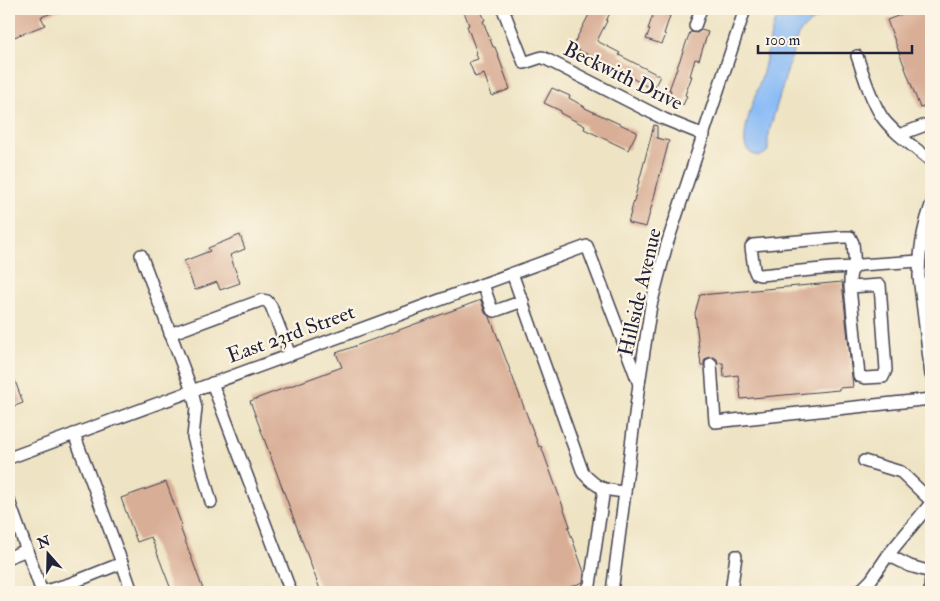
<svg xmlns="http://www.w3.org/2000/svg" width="940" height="601" font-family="'IM FELL Double Pica',serif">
<rect width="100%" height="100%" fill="#fcf5e5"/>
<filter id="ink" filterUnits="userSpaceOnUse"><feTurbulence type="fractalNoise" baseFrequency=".02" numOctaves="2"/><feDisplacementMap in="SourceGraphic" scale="10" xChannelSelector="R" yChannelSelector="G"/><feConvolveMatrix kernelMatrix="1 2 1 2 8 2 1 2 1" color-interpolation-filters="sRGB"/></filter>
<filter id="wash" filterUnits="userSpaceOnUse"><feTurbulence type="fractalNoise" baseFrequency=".0096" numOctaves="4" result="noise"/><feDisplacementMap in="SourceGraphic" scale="20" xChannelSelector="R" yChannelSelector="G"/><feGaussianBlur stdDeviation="1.12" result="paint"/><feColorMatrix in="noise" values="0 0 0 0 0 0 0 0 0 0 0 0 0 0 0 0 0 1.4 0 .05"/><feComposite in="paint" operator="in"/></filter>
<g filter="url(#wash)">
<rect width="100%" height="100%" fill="#eee3c3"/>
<!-- water -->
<path fill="#8abbf6" stroke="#566e98" d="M781,9H832L807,25L798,35L771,125L768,139V151C764,155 761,157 755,155C750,154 746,149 745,144C743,124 757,93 763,72C767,57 769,41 773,27C775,21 779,15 781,9Z"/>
<g id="blocks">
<!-- building -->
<g fill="#d9ae96">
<path d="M9,9H59L60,10L41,17L45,25L9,39Z"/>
<path d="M463,9H480L485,20L483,21L493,47H495L510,89L492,96L484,74L475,77L469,62L478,59L476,54L477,53L467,26L469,25Z"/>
<path d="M592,9H612L606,21H607L597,41L620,53L619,55L660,76L653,90L613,67L572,47Z"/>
<path d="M655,9H671L669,16H670L664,34L666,35L662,44L646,39L650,29H648Z"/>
<path d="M916,9H931V104L920,108L887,20Z"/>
<path d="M701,30L708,32L699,60L695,59L690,76H692L685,95L687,96L683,105L668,100L671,90H669L690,32L697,33Z"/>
<path d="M552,88L570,96L569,98L585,107V108L637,132L628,150L584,129L585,126L560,113L561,111L544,103Z"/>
<path d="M654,125L657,126V138L669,141L646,227L628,223Z"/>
<path d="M240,235L245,249L230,255L240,283L220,290L217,282L195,290L184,261L210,251L208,248Z"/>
<path d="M842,282L853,387L839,388V390L741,399L738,375L724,377L723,363H718L717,359L714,357L707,358L704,361V366H701L695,313L700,295Z"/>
<path d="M481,300L485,313L490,317L539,447L541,446L570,526L568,527L584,572L583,582L557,592H321L250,401L342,367L336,353Z"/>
<path d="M9,367H10L23,403L9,408Z"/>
<path d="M166,482L182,526L180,527L204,592H172L151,537L137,542L121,498Z"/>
</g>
</g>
</g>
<g filter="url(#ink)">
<use href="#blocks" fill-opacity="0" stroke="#413f4f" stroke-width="1"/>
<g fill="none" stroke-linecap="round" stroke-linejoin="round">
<!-- minor casing -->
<g stroke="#413f4f" stroke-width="14">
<g id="minor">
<path d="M503,9L524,63L542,57L664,119L704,135"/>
<path d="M695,26L701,9"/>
<path d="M857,56C864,76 870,98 882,117C893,133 916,148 931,161"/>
<path d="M899,135L931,123"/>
<path d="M931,205C923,228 919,252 919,277L931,375"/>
<path d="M844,237H850L853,243L855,267L832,268L760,275L756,274L754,269L751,247L753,245Z"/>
<path d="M141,255L192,391L196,408L193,437L211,502"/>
<path d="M512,273L583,473C598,489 604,490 625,492"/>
<path d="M483,284L492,310L495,311L523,301"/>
<path d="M850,287L880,285L886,370L883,377L865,378L859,376L850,287C850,276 849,269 860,265L919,261"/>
<path d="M170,334L262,300L267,301L271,306L290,355"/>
<path d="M711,364L715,422L931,399"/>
<path d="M212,383L291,592"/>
<path d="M74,434L122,563"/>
<path d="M9,458L587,246L639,384"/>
<path d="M864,461L901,472L931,501"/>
<path d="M9,501L42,592"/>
<path d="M888,555L910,566L931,572"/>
<path d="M9,557L27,550"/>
<path d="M42,592L69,584L122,563L132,592"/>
<path d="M585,592L590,585L604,489"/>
<path d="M612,592L639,384L651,305L667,244L745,9"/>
<path d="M731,592L736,556"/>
<path d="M859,592L871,580L888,555L931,503"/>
<path d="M930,592L931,575"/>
</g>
</g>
<!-- minor -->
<use href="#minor" stroke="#fff" stroke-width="11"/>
</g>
</g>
<g text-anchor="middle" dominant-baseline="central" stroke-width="4.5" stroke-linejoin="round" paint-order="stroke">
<!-- street labels -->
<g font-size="21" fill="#22223b" stroke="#fcf5e5">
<text transform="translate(623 76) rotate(26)">Beckwith Drive</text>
<text transform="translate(640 292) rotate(-77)">Hillside Avenue</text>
<text transform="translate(291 334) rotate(-20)">East 23rd Street</text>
</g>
</g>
<!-- margin -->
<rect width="940" height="601" fill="none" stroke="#fcf5e5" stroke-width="30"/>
<!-- north arrow -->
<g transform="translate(48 554) rotate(340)" stroke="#fcf5e5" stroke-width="4" paint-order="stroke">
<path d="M0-4L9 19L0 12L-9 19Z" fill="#22223b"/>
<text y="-8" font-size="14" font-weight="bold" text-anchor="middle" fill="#22223b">N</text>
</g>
<!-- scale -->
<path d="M758 45v8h154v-8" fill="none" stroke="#22223b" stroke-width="2.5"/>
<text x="765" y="45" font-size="15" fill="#22223b" stroke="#fcf5e5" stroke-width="4" paint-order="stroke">100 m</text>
</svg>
